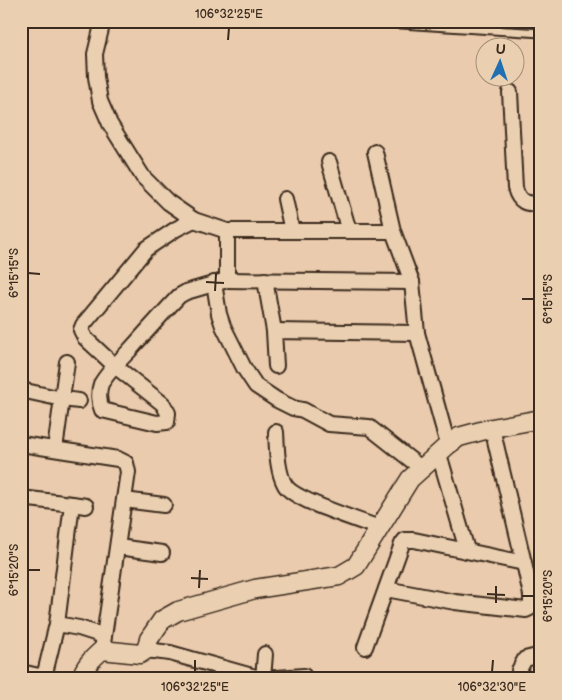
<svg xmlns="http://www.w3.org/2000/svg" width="562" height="700" font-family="'Balsamiq Sans',sans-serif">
<rect width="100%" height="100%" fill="#eacbad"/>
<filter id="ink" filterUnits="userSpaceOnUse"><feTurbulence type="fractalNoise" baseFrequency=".02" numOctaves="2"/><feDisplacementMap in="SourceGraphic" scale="10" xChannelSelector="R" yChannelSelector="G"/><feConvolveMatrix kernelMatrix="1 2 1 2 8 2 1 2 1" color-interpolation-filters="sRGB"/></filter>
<g filter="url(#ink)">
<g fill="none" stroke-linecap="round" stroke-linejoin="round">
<!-- service casing -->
<g stroke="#3b2a1e" stroke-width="11">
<path id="service" d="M355,21L541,33"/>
</g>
<!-- minor casing -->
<g stroke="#3b2a1e" stroke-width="18">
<g id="minor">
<path d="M103,21L95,54L96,77L100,101L110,124L143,177L168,202L194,220L227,231H393"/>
<path d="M510,92L515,188C519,203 526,204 541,204"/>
<path d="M375,152L393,231L412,282L417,333L448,445"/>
<path d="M329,162L349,231"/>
<path d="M285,199L292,231"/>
<path d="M194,220L176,229L146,249L83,325L81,330L85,338L115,366L163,404L168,413L167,422L157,423L102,410C99,403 98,392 101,384C108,372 119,361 129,351C145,333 162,314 179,296L186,292L227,280V231"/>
<path d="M227,280L412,282"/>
<path d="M265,280L274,331"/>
<path d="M214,283L219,314L223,326L244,368L256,386L277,400L293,408L303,410L329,424L369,427L421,468"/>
<path d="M276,366L274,331L417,333"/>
<path d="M21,390L62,399L79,401"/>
<path d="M492,428L524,563L531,595V603H541"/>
<path d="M276,432C277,449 277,471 285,485C294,501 360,520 379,528"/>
<path d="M21,444L118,459L126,463L128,472L102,650"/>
<path d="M55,449L67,362"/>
<path d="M439,454L467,550"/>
<path d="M21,498L72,504L57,624L45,673L39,676L21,672"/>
<path d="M124,500L164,505"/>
<path d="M72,504L86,506"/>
<path d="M118,547L162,553"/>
<path d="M386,589L455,602L526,610L530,608L531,603"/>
<path d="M57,624L79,628L104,636"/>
<path d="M365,647L402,544L405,540H414L524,563"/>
<path d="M146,650L170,653L263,679L304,676"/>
<path d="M263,679L265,654"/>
<path d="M520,679L519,670L525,659L541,655"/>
</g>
</g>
<!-- tertiary casing -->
<g stroke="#3b2a1e" stroke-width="21">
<path id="tertiary" d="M81,679C84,666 93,658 102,650L140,654L146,650L149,639L162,620L178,611L255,589L339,576L356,566L410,479L448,445L459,437L492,428L541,419"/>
</g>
<!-- service -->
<use href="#service" stroke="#ead0b1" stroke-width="7"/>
<!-- minor -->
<use href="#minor" stroke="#ead0b1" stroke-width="14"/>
<!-- tertiary -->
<use href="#tertiary" stroke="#ead0b1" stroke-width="18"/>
</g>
</g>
<!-- ticks -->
<path fill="none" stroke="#3b2a1e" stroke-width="2" d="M228,40L229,28M28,273L40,274M206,282L224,283M215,291L216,274M522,299H534M28,570H40M191,578L208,579M199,588L200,570M487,594L505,595M522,596H534M496,603V586M195,672V660M492,672L493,660"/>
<!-- margin -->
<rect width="562" height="700" fill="none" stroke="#ead0b1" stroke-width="55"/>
<!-- north arrow -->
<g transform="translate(500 62) rotate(3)"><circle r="24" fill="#ead0b1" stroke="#a48e76"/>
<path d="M0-4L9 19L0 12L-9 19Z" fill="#1f6fb2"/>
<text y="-8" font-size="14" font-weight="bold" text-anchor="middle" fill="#3b2a1e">U</text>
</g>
<rect x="28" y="28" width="506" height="644" fill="none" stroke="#3b2a1e" stroke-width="2"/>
<g font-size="12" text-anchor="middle" fill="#3b2a1e">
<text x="229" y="18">106°32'25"E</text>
<text transform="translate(14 273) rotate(-90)" y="4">6°15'15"S</text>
<text transform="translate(548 299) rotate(-90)" y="4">6°15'15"S</text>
<text transform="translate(14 570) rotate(-90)" y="4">6°15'20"S</text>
<text transform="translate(548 596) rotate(-90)" y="4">6°15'20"S</text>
<text x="195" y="691">106°32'25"E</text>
<text x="492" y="691">106°32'30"E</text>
</g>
</svg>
